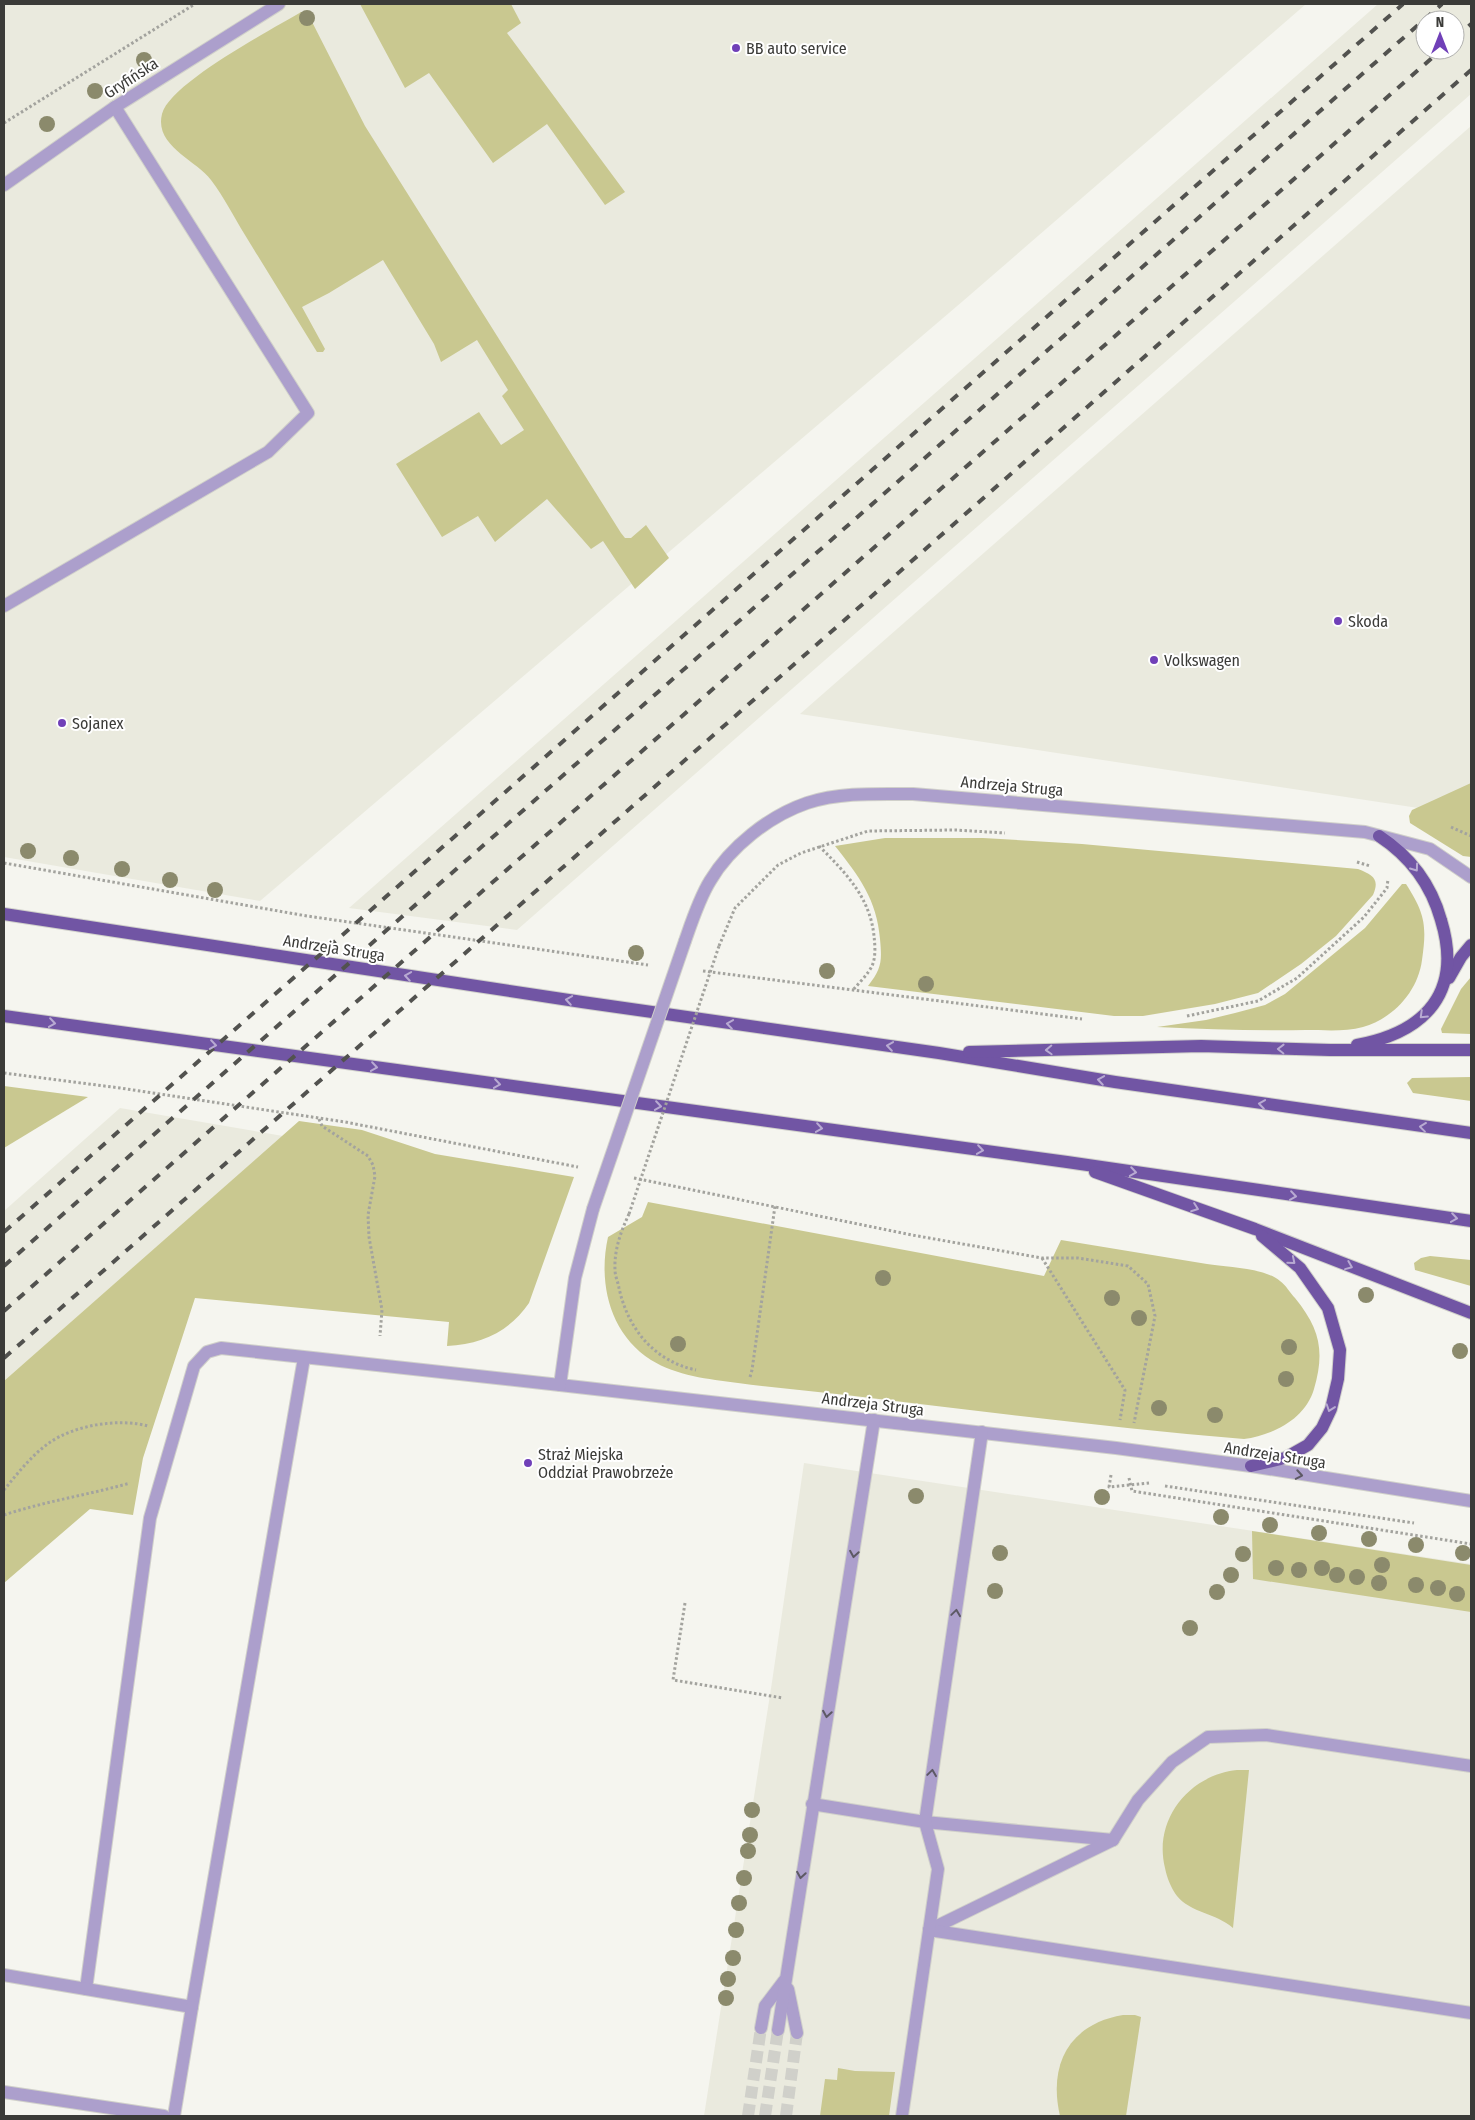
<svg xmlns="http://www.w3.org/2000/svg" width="1475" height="2120" font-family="'Fira Sans Condensed',sans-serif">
<rect width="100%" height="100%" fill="#f5f5ef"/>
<!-- built -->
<g fill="#eaeade" fill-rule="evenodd">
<path d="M4,4H1306L963,301L260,901L4,857Z"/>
<path d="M1378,4H1471V94L517,930L349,908ZM1425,20H1455V50H1425Z"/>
<path d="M1471,126V816L800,714Z"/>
<path d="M120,1108L283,1136L4,1381V1211Z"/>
<path d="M804,1463L1471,1564V2116H704L772,1682Z"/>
</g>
<!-- green -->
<g fill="#c9c890">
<path d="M360,4H511L521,23L507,33L625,192L605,205L547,124L493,163L429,73L405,88Z"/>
<path d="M301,12L308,14L365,126L621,533L625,538H631L646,525L669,558L635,589L603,541L591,549L547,499L495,542L478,516L442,537L396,464L479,412L501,445L524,430L502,396L508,390L477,340L441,362L434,344L383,260L329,293L302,307L325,349L323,352H317C293,313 269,274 245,235C234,217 224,197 211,180C196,160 154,146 162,114C170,83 271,30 301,12Z"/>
<path d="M1471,783V857L1463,856L1410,823L1409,816L1412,810Z"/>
<path d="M885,838H983L1082,844L1358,869C1373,875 1380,879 1373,895L1336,936L1301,964L1258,993L1215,1004L1143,1016H1114L868,986C882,968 882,961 880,939C877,900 859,876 835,846Z"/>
<path d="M1402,884H1406C1425,914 1427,925 1422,960C1418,991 1394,1018 1363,1027C1345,1032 1324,1030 1306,1030C1256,1031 1207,1029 1157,1027L1206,1020L1235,1013L1265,1005L1285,994L1365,928Z"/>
<path d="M1471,977V1034L1442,1033L1441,1029L1461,989Z"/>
<path d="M1471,1077V1101L1413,1093L1407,1083L1412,1078Z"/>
<path d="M4,1086L88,1097L4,1148Z"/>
<path d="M299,1121L362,1130L435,1154L574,1177L529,1303C509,1332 482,1344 447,1346L449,1322L195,1298L143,1458L133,1515L90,1509L4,1583V1381Z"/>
<path d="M648,1202L1044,1276L1061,1240C1110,1248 1158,1256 1207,1264C1227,1267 1265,1268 1280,1281C1286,1285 1290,1293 1295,1298C1320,1329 1325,1351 1314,1389C1305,1420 1272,1435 1244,1439C1111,1428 979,1411 846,1395C810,1391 774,1388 738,1383C708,1379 677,1376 651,1360C609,1333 598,1282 608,1237L642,1217Z"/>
<path d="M1430,1256L1471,1260V1286L1415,1270L1414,1263L1421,1258Z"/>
<path d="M1252,1531L1471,1565V1612L1253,1579Z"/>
<path d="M1237,1770H1249L1233,1928C1216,1913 1191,1913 1177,1896C1171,1888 1167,1878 1165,1868C1153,1820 1189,1775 1237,1770Z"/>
<path d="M1123,2015H1135L1141,2017L1126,2116H1060C1048,2065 1069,2024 1123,2015Z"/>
<path d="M838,2068L855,2071L895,2072L889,2116H820L825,2079L837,2080Z"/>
</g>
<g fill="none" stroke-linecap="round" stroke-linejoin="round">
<!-- minor-tunnel -->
<g stroke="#d0d0ca" stroke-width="12" stroke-dasharray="12 6" stroke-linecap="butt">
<path d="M748,2116L761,2028"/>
<path d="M765,2116L778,2030"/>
<path d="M786,2116L797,2033"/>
</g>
<!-- minor casing -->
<g stroke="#d0d0ca" stroke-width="14">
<g id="minor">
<path d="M4,185L115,107L279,4"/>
<path d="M4,606L268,452L308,413L115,107"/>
<path d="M685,941C692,921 699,899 710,881C730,847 769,816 807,803C841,792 878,794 913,794L1365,832L1430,849L1471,877"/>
<path d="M593,1209L575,1278L560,1385L1116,1448L1251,1466L1471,1501"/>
<path d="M304,1358L192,2007L86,1989L150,1518L194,1366L207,1352L221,1348L560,1385"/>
<path d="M812,1804L925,1822L1113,1840"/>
<path d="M929,1930L1113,1840L1138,1800L1172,1762L1208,1737L1266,1735L1471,1766"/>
<path d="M929,1930L1471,2013"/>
<path d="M4,1975L86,1989"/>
<path d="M788,1989L797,2033"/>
<path d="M761,2028L765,2006L784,1981"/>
<path d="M778,2030L874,1420"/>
<path d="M4,2092L164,2116"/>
<path d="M174,2116L192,2007"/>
<path d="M902,2116L938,1869L925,1822L982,1432"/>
</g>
</g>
<!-- major casing -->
<g stroke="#d0d0ca" stroke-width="14">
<g id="major">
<path d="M4,914L582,1002L939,1053L1115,1082L1471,1133"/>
<path d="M1449,978L1461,957L1471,945"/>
<path d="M4,1016L1067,1162L1471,1221"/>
<path d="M1357,1045C1426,1032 1463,992 1441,920C1431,884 1411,857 1379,836"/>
<path d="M969,1052L1201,1046L1330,1050H1471"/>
<path d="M1095,1172L1255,1229L1471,1313"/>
<path d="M1251,1466L1285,1458L1308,1445L1322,1428L1331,1409L1338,1379L1340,1350L1328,1308L1300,1268L1262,1236"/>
</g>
</g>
<!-- path -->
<g stroke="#a3a39e" stroke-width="3" stroke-dasharray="2.5 2.5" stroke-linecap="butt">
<path d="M4,123L195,4"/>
<path d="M1451,827L1471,836"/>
<path d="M819,846C845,872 870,897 874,936C875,945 876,957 872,966C868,974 859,983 853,990"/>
<path d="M1357,862L1370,866"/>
<path d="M4,863L307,916L648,965"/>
<path d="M719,946L735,908L778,865L801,853L868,831L955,830L1005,833"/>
<path d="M703,971L1082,1019"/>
<path d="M1187,1016L1258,1001L1297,978L1364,917L1387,888L1388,879"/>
<path d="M4,1073L120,1088L345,1122L578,1167"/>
<path d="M319,1119L322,1126L368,1156L373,1165L375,1176L368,1215L369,1237L382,1310L380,1336"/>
<path d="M634,1178L912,1235L1042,1258H1078L1128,1266L1148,1284L1155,1316L1134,1423"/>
<path d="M629,1214C621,1231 614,1250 615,1270C615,1276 618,1282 619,1288C628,1329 654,1361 696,1370"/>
<path d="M1042,1258L1125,1390L1120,1420"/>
<path d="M750,1377L752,1370L775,1206"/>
<path d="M1111,1475L1109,1487L1149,1483"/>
<path d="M1129,1478L1132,1491L1471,1544"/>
<path d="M1165,1486L1414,1523"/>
<path d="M4,1490C17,1474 31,1456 49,1443C74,1425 119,1418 148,1426"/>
<path d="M4,1515C46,1501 88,1495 130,1483"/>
<path d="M685,1603L673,1680L783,1698"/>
</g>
<!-- minor -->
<use href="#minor" stroke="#ac9fcc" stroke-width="12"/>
<!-- major -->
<use href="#major" stroke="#7155a4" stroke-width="12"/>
<!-- rail -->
<g stroke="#52524f" stroke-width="4" stroke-dasharray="9 9" stroke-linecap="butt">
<path d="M1455,38L1471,24"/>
<path d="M4,1232L1403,4"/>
<path d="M4,1266L1442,4"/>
<path d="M4,1311L1441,50"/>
<path d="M4,1358L1471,70"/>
</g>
<!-- minor-bridge casing -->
<g stroke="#d0d0ca" stroke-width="14" stroke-linecap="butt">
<path id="minor-bridge" d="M593,1209L685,941"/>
</g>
<!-- path-bridge -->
<path stroke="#a3a39e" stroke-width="3" stroke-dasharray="2.5 2.5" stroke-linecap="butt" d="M629,1214L719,946"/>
<!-- minor-bridge -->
<use href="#minor-bridge" stroke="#ac9fcc" stroke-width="12"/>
</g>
<!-- trees -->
<g fill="#8b8a6c">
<circle cx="307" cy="18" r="8"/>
<circle cx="144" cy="60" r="8"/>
<circle cx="95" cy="91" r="8"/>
<circle cx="47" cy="124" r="8"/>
<circle cx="28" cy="851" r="8"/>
<circle cx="71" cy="858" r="8"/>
<circle cx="122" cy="869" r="8"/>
<circle cx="170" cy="880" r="8"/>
<circle cx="215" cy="890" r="8"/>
<circle cx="636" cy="953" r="8"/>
<circle cx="827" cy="971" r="8"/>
<circle cx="926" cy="984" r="8"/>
<circle cx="883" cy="1278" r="8"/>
<circle cx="1366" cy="1295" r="8"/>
<circle cx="1112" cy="1298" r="8"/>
<circle cx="1139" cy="1318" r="8"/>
<circle cx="678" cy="1344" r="8"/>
<circle cx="1289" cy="1347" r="8"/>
<circle cx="1460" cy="1351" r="8"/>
<circle cx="1286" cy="1379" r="8"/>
<circle cx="1159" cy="1408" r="8"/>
<circle cx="1215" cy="1415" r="8"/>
<circle cx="916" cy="1496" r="8"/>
<circle cx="1102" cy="1497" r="8"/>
<circle cx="1221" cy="1517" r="8"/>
<circle cx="1270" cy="1525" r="8"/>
<circle cx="1319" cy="1533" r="8"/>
<circle cx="1369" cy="1539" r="8"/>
<circle cx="1416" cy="1545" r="8"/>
<circle cx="1000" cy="1553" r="8"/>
<circle cx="1463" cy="1553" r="8"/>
<circle cx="1243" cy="1554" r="8"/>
<circle cx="1382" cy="1565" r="8"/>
<circle cx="1276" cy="1568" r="8"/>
<circle cx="1322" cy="1568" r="8"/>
<circle cx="1299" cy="1570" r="8"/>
<circle cx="1231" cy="1575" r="8"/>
<circle cx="1337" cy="1575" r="8"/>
<circle cx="1357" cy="1577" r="8"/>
<circle cx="1379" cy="1583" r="8"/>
<circle cx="1416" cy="1585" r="8"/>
<circle cx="1438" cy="1588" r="8"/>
<circle cx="995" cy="1591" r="8"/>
<circle cx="1217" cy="1592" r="8"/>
<circle cx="1457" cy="1594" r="8"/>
<circle cx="1190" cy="1628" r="8"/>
<circle cx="752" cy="1810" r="8"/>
<circle cx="750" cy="1835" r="8"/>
<circle cx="748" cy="1851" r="8"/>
<circle cx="744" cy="1878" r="8"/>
<circle cx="739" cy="1903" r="8"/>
<circle cx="736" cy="1930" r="8"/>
<circle cx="733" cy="1958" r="8"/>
<circle cx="728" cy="1979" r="8"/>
<circle cx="726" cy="1998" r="8"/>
</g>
<!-- one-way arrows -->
<defs><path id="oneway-chevron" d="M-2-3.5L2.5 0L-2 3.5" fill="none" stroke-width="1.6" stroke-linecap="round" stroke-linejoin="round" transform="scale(1.25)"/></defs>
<g stroke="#b8aad2">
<use href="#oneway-chevron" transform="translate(1415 868) rotate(54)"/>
<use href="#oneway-chevron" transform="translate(408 976) rotate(-171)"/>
<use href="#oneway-chevron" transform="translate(569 1000) rotate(-171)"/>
<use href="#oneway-chevron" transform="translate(1423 1015) rotate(136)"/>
<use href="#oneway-chevron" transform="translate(52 1023) rotate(8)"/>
<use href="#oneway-chevron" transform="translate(730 1024) rotate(-172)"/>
<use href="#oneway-chevron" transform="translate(213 1045) rotate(8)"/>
<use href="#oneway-chevron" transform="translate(890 1046) rotate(-172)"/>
<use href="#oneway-chevron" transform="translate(1281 1049) rotate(-179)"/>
<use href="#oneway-chevron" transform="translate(1049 1050) rotate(178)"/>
<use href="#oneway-chevron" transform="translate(374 1067) rotate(8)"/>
<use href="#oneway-chevron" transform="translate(1101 1080) rotate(-171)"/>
<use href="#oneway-chevron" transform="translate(497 1084) rotate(8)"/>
<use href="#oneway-chevron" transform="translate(1262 1104) rotate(-172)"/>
<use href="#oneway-chevron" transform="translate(658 1106) rotate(8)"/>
<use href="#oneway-chevron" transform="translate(1423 1127) rotate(-173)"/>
<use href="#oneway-chevron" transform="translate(819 1128) rotate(8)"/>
<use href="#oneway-chevron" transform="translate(980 1150) rotate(8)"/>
<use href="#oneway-chevron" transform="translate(1133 1172) rotate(9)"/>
<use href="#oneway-chevron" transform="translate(1293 1196) rotate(8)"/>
<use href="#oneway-chevron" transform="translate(1195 1208) rotate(20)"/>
<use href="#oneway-chevron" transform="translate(1454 1218) rotate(8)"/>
<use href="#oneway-chevron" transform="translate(1292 1261) rotate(40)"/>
<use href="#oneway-chevron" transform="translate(1349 1266) rotate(22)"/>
<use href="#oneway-chevron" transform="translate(1330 1408) rotate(109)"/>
</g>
<g stroke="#5d5964">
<use href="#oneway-chevron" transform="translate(1299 1475) rotate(10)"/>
<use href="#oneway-chevron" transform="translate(854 1554) rotate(99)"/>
<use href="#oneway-chevron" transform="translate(956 1613) rotate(-82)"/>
<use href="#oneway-chevron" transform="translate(827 1714) rotate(99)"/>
<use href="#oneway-chevron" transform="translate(932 1773) rotate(-82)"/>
<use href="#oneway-chevron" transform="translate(801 1875) rotate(99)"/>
</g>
<!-- markers -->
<g fill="#7040b8" stroke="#fff" stroke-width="2">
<circle cx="736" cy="48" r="5"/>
<circle cx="1338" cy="621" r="5"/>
<circle cx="1154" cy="660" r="5"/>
<circle cx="62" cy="723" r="5"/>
<circle cx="528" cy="1463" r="5"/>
</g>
<g text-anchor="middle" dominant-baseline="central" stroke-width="4" stroke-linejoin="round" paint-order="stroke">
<!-- poi labels -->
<g font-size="16" fill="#3b3b38" stroke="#fff" text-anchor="start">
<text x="746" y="48">BB auto service</text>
<text x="1348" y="621">Skoda</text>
<text x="1164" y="660">Volkswagen</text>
<text x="72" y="723">Sojanex</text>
<text x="538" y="1454">Straż Miejska<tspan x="538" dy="18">Oddział Prawobrzeże</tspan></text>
</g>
<!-- street labels -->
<g font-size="16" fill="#3b3b38" stroke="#fff">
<text transform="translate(131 78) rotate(-33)">Gryfińska</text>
<text transform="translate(1012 786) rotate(5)">Andrzeja Struga</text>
<text transform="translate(334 948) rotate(9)">Andrzeja Struga</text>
<text transform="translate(873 1404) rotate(7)">Andrzeja Struga</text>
<text transform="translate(1275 1455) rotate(9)">Andrzeja Struga</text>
</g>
</g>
<!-- border -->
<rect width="1475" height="2120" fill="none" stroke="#3b3b38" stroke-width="10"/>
<!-- north arrow -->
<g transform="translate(1440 35)"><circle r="24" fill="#ffffff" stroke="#b1b1af"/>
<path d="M0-4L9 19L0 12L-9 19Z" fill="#7040b8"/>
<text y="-8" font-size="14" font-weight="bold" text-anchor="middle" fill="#3b3b38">N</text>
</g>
</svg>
